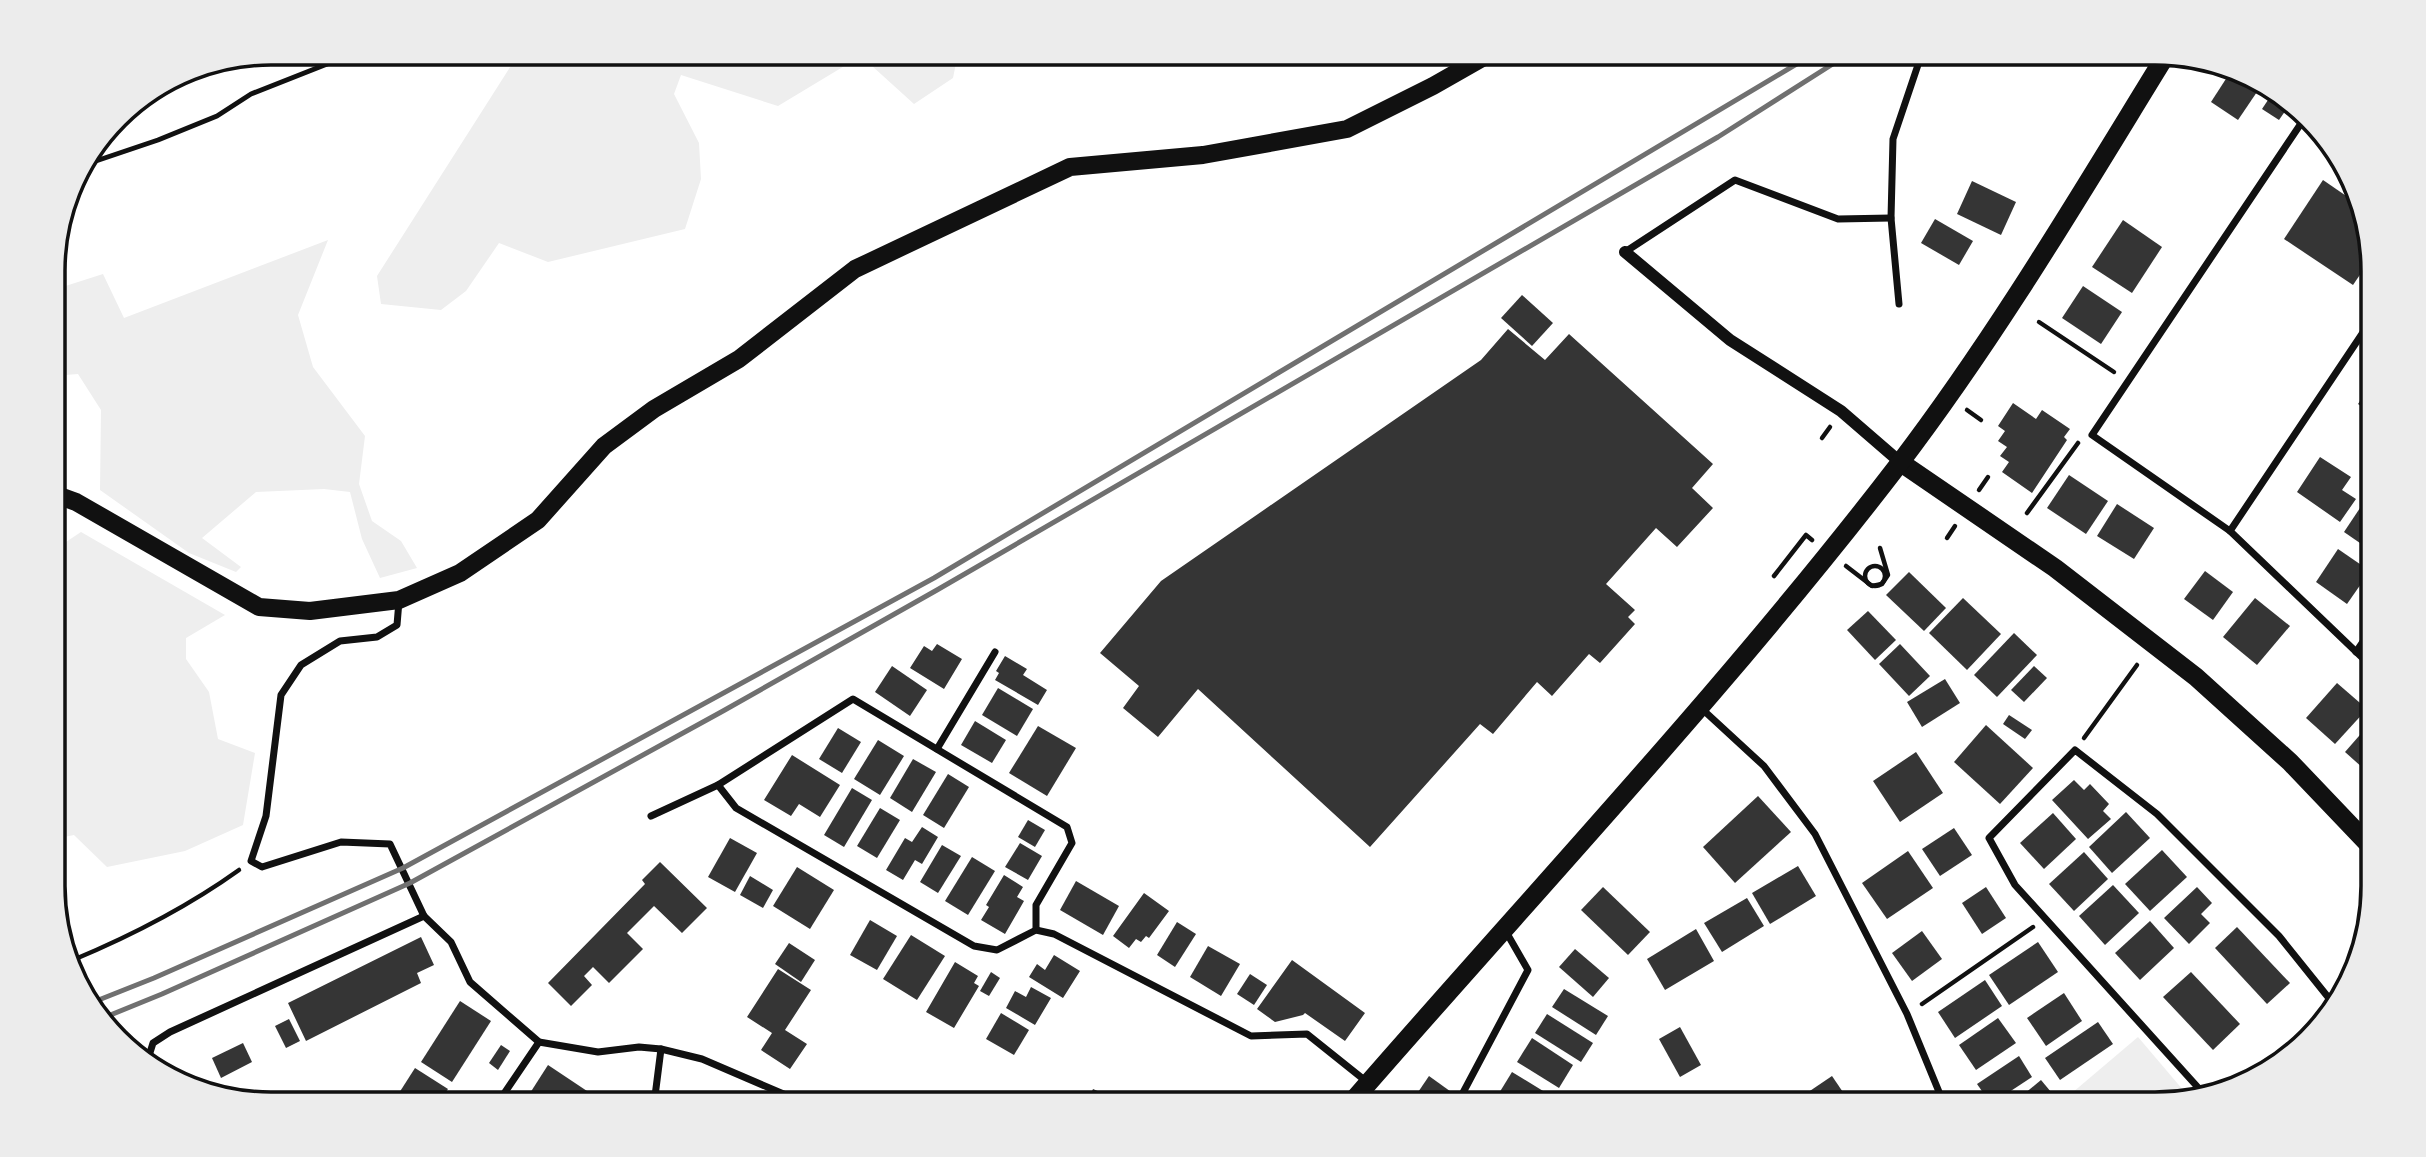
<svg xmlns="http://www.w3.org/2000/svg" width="2426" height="1157" font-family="'Asap Condensed',sans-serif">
<rect width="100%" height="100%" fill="#fff"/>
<!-- green -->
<g fill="#eee">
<path d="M519,53H958L953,78L914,104L861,56L778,106L681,75L674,94L699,143L701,179L685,229L548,262L499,243L466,291L441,310L381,304L377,276Z"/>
<path d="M328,240L298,315L313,367L365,436L359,484L372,521L401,541L417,568L380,578L362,539L350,492L324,489L256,492L202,538L241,567L236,572L189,553L100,490L101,410L78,374L53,376V290L103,274L124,318Z"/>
<path d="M81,532L225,615L186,638V659L209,692L218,739L255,753L243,825L185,851L107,867L74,835L54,839V550Z"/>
<path d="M2138,1037L2189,1097L2170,1104H2059Z"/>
</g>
<!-- building -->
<g fill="#353535">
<path d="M2052,53H2074L2061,63Z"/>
<path d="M2233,68L2239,69L2261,86L2238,120L2211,102Z"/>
<path d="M2272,94L2288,107L2279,120L2262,109Z"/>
<path d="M2323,180L2355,202L2372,242V257L2353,285L2284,239Z"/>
<path d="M1972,181L2016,202L2001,235L1957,214Z"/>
<path d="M1935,219L1973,241L1959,265L1921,243Z"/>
<path d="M2123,220L2162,247L2132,293L2092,267Z"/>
<path d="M2083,286L2122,312L2101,344L2062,318Z"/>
<path d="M1522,295L1553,323L1532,346L1501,318Z"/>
<path d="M1508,329L1545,360L1569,334L1713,464L1692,488L1713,508L1677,547L1656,528L1606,584L1635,610L1628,617L1635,624L1600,663L1589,654L1552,696L1537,682L1493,734L1480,724L1370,847L1198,689L1158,737L1123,708L1139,686L1100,653L1161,581L1481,360Z"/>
<path d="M2372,383V414L2358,404Z"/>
<path d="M2013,403L2036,419L2042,410L2070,429L2064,437L2067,440L2032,493L2002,472L2009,462L2000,456L2007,447L1998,441L2005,431L1998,426Z"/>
<path d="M2320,457L2351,477L2342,490L2356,499L2340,522L2297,492Z"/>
<path d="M2069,475L2108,501L2086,534L2047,508Z"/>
<path d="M2372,490L2373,552L2344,532Z"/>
<path d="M2117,504L2154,528L2134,559L2097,536Z"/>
<path d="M2338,549L2370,571L2347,604L2316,582Z"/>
<path d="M2205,571L2233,592L2213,620L2184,599Z"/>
<path d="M1909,572L1946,608L1924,631L1886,595Z"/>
<path d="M1963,598L2001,634L1967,670L1929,633Z"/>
<path d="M2255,598L2290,626L2257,665L2223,637Z"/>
<path d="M1868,611L1896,640L1875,660L1847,630Z"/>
<path d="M2014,633L2037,655L1997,697L1974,675Z"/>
<path d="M937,644L962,659L944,689L910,668L924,646L932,651Z"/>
<path d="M1900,644L1930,676L1909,696L1879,664Z"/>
<path d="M1005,656L1027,669L1023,675L1047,690L1038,705L995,680L999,673L996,671Z"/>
<path d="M892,666L927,690L910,716L875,692Z"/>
<path d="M2034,666L2047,678L2024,702L2011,690Z"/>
<path d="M1945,679L1960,703L1922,727L1907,702Z"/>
<path d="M2337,683L2367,709L2335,744L2306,718Z"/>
<path d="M998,688L1033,709L1017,736L982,715Z"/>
<path d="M2009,715L2032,730L2025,739L2003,724Z"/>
<path d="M2373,720V777L2345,752Z"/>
<path d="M975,721L1006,740L992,763L961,745Z"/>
<path d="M1986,725L2033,768L2000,804L1954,762Z"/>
<path d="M1038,726L1076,748L1047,796L1009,773Z"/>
<path d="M838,728L861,742L842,773L819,759Z"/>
<path d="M878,740L904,756L880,795L854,779Z"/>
<path d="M1916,752L1943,793L1900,822L1873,781Z"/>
<path d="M792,755L840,785L820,817L799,804L791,816L764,800Z"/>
<path d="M913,759L936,772L912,812L890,798Z"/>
<path d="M948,774L969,787L944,828L923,815Z"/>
<path d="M2074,780L2084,790L2090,784L2109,804L2103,811L2111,819L2088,839L2052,800Z"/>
<path d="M852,788L872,800L844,847L824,835Z"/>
<path d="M1758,796L1791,832L1735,883L1703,847Z"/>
<path d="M880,808L900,820L877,858L857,846Z"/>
<path d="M2126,812L2150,838L2112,873L2089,847Z"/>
<path d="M2053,813L2076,839L2044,869L2020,843Z"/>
<path d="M1028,820L1045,830L1035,847L1018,837Z"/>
<path d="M922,827L938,837L922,864L915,860L903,880L886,870L905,838L912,842Z"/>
<path d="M1954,828L1972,855L1940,876L1922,849Z"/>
<path d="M730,838L757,853L735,892L708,877Z"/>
<path d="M1020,843L1042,856L1028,880L1005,867Z"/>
<path d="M942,845L961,856L938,893L920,882Z"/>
<path d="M2162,850L2187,877L2150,911L2125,884Z"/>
<path d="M1908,851L1933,888L1887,919L1862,883Z"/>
<path d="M2084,852L2108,879L2074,911L2049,884Z"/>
<path d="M972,857L995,871L968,915L945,901Z"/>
<path d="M660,862L707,908L682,933L654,906L627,933L643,949L609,983L593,967L584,976L592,985L571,1006L548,983L645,884L642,880Z"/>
<path d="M1798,866L1816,896L1770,924L1752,893Z"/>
<path d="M797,867L834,890L810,929L773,906Z"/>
<path d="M1004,875L1023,887L1017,897L1024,901L1005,934L981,920L989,907L986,905Z"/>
<path d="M750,876L773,890L763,908L740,895Z"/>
<path d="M1076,881L1119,906L1103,935L1060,910Z"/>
<path d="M2113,885L2139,913L2105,945L2079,916Z"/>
<path d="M1603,887L1650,932L1628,955L1581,910Z"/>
<path d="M1986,887L2006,918L1982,934L1962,903Z"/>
<path d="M2197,887L2212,903L2201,914L2210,923L2189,944L2164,918Z"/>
<path d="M1144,893L1169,911L1149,938L1146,936L1141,942L1136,939L1129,948L1113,936Z"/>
<path d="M1747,898L1764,926L1722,952L1704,923Z"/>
<path d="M870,920L897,936L877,970L850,955Z"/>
<path d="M2150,921L2174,948L2140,980L2115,953Z"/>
<path d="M1177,922L1196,934L1175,967L1157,955Z"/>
<path d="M2237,927L2290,983L2267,1004L2215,948Z"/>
<path d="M1696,929L1714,961L1665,990L1647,959Z"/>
<path d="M1922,931L1942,959L1912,981L1892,953Z"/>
<path d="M911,935L945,956L917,1000L883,979Z"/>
<path d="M421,937L434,965L417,973L421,983L306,1041L288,1003Z"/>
<path d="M2038,942L2058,972L2009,1005L1989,975Z"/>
<path d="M789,943L815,960L801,982L775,964Z"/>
<path d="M1208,946L1240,964L1221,996L1190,977Z"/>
<path d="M1575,949L1609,978L1593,997L1559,967Z"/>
<path d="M1054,955L1080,971L1063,998L1029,977L1037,964L1045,970Z"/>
<path d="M1292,960L1365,1013L1345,1041L1305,1013L1303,1015L1275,1022L1257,1009Z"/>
<path d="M955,962L978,976L974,983L979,986L954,1028L926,1012Z"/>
<path d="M778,969L811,990L785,1030L807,1044L790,1069L761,1050L772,1033L747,1017Z"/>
<path d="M991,972L1000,978L989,996L980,991Z"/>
<path d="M2191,972L2240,1024L2213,1050L2163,997Z"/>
<path d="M1250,974L1267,985L1254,1005L1237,994Z"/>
<path d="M1985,980L2002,1006L1955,1038L1938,1012Z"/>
<path d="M1031,987L1051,998L1035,1025L1006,1008L1015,991L1026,997Z"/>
<path d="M1564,989L1608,1016L1596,1035L1552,1007Z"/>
<path d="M2064,993L2082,1021L2046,1046L2027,1018Z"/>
<path d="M460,1001L491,1021L452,1082L421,1062Z"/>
<path d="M1001,1013L1029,1030L1014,1055L986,1039Z"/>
<path d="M1547,1014L1593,1043L1581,1062L1535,1033Z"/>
<path d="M1998,1018L2016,1043L1976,1070L1959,1045Z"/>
<path d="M289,1019L300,1041L286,1048L275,1026Z"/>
<path d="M2098,1022L2113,1044L2060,1080L2045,1058Z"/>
<path d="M1680,1027L1701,1065L1680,1077L1659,1039Z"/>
<path d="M1532,1038L1573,1065L1559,1088L1517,1062Z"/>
<path d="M243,1043L252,1062L221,1078L212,1058Z"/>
<path d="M501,1045L510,1051L498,1070L489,1063Z"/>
<path d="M2019,1056L2032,1077L1991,1104L1977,1084Z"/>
<path d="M548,1065L587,1091L579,1104H523Z"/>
<path d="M415,1068L448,1089L437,1104H392Z"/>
<path d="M1512,1072L1561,1102L1559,1104L1493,1103Z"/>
<path d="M1429,1076L1454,1094L1447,1104H1410Z"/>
<path d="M1832,1076L1851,1104H1801L1798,1099Z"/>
<path d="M2041,1080L2051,1092L2037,1104H2012Z"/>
<path d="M1093,1089L1128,1104H1086Z"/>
<path d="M748,1096L765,1104H744Z"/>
</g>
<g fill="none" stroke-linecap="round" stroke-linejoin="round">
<!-- path -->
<g stroke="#111" stroke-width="4.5">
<path d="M2039,322L2114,372"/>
<path d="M1967,410L1981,420"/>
<path d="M1822,438L1830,427"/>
<path d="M1979,490L1988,477"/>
<path d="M2027,513L2078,443"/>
<path d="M1947,538L1955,526"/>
<path d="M1846,566L1872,586L1882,584L1888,575L1880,548"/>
<circle cx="1875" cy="576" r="10"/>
<path d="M1774,576L1806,535L1812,540"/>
<path d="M2084,738L2137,665"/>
<path d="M73,960C133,935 186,908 239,870"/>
<path d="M1922,1004L2033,927"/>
</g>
<!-- service -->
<path stroke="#111" stroke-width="5" d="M81,166L158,140L217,116L251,94L355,53"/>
<!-- minor -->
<g stroke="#111" stroke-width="7">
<path d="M2304,119L2092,435L2230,531L2373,668"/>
<path d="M1625,252L1735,180L1838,219L1891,218"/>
<path d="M1899,304L1891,218L1893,139L1922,53"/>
<path d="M2230,531L2372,319"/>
<path d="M399,601L397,625L377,637L340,641L301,665L281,695L266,816L251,861L262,867L341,842L390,844L424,916L451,942L470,982L539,1042L598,1052L639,1047L661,1049L702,1059L807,1104"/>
<path d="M2356,652L2373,627"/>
<path d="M1701,708L1764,766L1815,834L1907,1014L1944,1104"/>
<path d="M937,749L995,652"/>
<path d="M718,785L736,808L974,946L997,950L1036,930L1054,934L1251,1036L1307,1034L1367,1082"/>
<path d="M651,816L718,785L853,699L1067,827L1072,843L1036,905V930"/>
<path d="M148,1059L153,1043L170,1032L424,916"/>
<path d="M2203,1093L2015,885L1989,838L2075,750L2157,814L2279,936L2336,1007"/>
<path d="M1461,1097L1470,1104"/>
<path d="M497,1104L539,1042"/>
<path d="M654,1104L661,1049"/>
<path d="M1457,1104L1528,970L1505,930"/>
</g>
<!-- tertiary -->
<path stroke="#111" stroke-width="12" d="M1625,252L1730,340L1841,411L1900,462"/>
<!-- primary -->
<path stroke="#111" stroke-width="18" d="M54,494L76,502L259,607L310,611L399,600L460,573L538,520L604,446L654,409L739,359L855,269L1070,167L1203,155L1347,129L1433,86L1491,53"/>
<!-- trunk -->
<g stroke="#111" stroke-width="19">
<path d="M1900,462L2055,568L2196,677L2290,762L2373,849"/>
<path d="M1350,1104C1534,892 1728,687 1899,464C1998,334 2081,193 2166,55"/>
</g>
<!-- rail -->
<g stroke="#707070" stroke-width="5">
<path d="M91,1003L154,978L403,868L934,578L1815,53"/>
<path d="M98,1020L162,994L410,883L723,711L937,590L1718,137L1850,53"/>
</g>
</g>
<!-- crop -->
<path d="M0 0H2426V1157H0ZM271 65H2155A206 206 0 0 1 2361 271V886A206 206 0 0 1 2155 1092H271A206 206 0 0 1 65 886V271A206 206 0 0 1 271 65Z" fill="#ececec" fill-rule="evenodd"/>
<path fill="none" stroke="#111" stroke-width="3.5" d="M271 65H2155A206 206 0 0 1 2361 271V886A206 206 0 0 1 2155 1092H271A206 206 0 0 1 65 886V271A206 206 0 0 1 271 65Z"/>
</svg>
